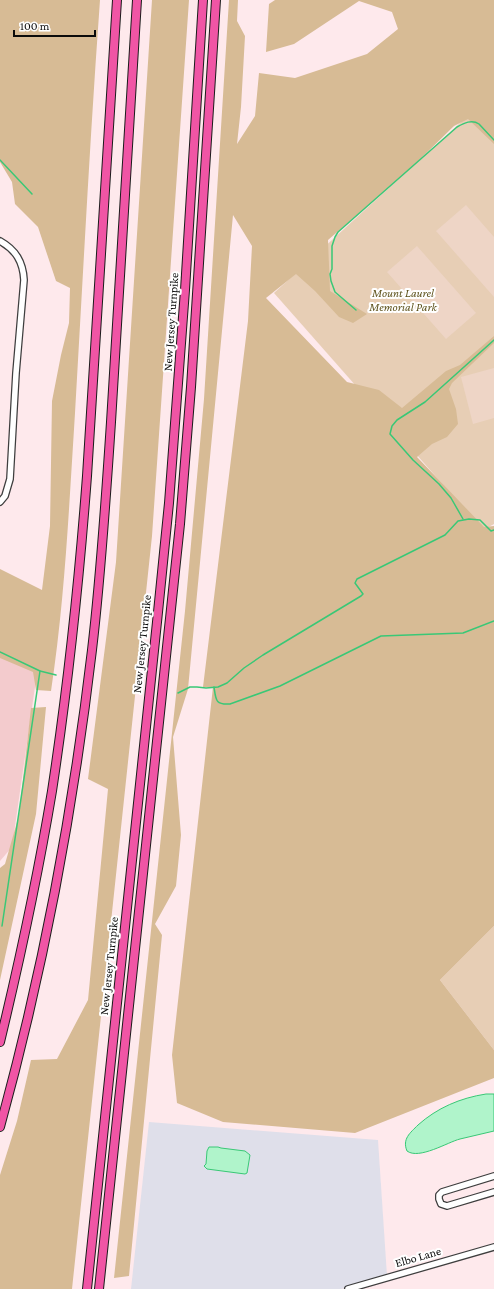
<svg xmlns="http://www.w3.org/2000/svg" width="494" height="1289" font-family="'Crimson Pro',serif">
<rect width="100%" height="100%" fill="#fee9ec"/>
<!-- industrial -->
<path fill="#dfdfea" d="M149,1122L378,1140L387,1276L341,1289H131Z"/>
<!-- farmland -->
<path fill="#f3cbcd" d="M0,657L37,673L12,847L0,861Z"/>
<!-- green -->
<g fill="#e7ceb5">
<path d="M494,103V524L483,530L274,293L471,113Z"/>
<path d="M494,926V1050L440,980Z"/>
</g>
<!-- forest -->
<g fill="#d7bb95">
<path d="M0,0H100C90,138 83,275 75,413C69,506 65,599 51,691L36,690L33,672L0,658V569L42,590L50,526L52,401L61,355L69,323L70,288L56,281L38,227L15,204L12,182L0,162Z"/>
<path d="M152,0H189L152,536L72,1289H0V1175L17,1121L31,1060L57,1059L88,1000L108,789L88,779L116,562Z"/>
<path d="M229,0H238L237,21L245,36L241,107L237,144L255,116L259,73L295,78L367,54L398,29L392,12L359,1L294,44L266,52L269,4L275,0H494V144L468,119L454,126L411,168L328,240L330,291L367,314L353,323L339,317L315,291L296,274L266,298L347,382L379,390L402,408L446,371L460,365L494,336V343L452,383L449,389L456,409L458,424L447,437L432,444L417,457L484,527L494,526V926L440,980L494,1050V1078L355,1133L223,1122L177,1103L172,1055L213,687H203L248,321L252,246L233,215L188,689L173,737L181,835L176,886L155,924L162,935L129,1276L114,1278L185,611L204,399Z"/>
<path d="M46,707L36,814L0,980V868L5,864L19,815L31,708Z"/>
</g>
<!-- pitch -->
<g fill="#eed5c6">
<path d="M466,205L494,237V297L436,231Z"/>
<path d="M417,246L476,313L446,339L387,272Z"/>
<path d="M494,368V418L473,424L461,377Z"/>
</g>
<!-- water -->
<g fill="#b0f4cb" stroke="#39c876">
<path d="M486,1094H494V1131C483,1134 471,1136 460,1139C448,1142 419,1160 407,1151C402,1139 410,1133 418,1125C437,1108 460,1098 486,1094Z"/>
<path d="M209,1147H218L221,1148L245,1151L250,1155L247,1173L245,1174L207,1169L204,1166L206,1164L207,1151Z"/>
</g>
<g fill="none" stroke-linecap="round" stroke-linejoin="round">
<!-- stream -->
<g stroke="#39c876" stroke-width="1.5">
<path d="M0,160L32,194"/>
<path d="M356,310L335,292L331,281L330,274L332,269V246L335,237L338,232L457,127C464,123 472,119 479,124L494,140"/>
<path d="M463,519L451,498L439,484L413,460L390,434L392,426L397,420L425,402L494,340"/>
<path d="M0,652L40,671L56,675"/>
<path d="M214,687C216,700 215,705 230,704L280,686L381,636L463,633L494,621"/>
<path d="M178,693L190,687H197L206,688L218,687L227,683L244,668L263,655L361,596L363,594L355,583L357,579L445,535L458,521L469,519L480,520L491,531L494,530"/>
<path d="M2,926L40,671"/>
</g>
<!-- minor casing -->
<g stroke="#3e3e3e" stroke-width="8">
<g id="minor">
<path d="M0,241C16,250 23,262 24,280L16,373L10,479L5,496L0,502"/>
<path d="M494,1176L442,1192L439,1195V1199L441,1204L447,1206L494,1192"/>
<path d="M348,1289L494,1247"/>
</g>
</g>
<!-- highway casing -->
<g stroke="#1c1c1c" stroke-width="10">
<g id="highway">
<path d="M0,1042C20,959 38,875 52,791C68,686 79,582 87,476L117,0"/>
<path d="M0,1127C43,971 73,811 92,650C101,574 106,498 111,422C120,282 127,141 137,0"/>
<path d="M87,1289L157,622L169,503L185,290L203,0"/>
<path d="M99,1289L180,524L191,387L216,0"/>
</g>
</g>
<!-- minor -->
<use href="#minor" stroke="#fff" stroke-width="5.5"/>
<!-- highway -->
<use href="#highway" stroke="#f055a5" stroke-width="8"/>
</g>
<g text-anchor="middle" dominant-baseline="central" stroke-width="4" stroke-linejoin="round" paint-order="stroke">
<!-- park labels -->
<g font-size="12" font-style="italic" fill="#5f541e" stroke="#fff">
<text x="403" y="293">Mount Laurel<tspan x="403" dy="14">Memorial Park</tspan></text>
</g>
<!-- street labels -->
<g font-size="12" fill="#0b0b0b" stroke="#fff">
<text transform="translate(171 322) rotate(-86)">New Jersey Turnpike</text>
<text transform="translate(142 644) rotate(-84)">New Jersey Turnpike</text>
<text transform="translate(109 966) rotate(-84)">New Jersey Turnpike</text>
<text transform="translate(418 1257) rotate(-16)">Elbo Lane</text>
</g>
</g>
<!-- scale -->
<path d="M14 30v6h81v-6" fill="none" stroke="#0b0b0b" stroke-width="2"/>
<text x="20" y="30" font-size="12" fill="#0b0b0b" stroke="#ffffff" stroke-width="3" paint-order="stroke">100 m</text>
</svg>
